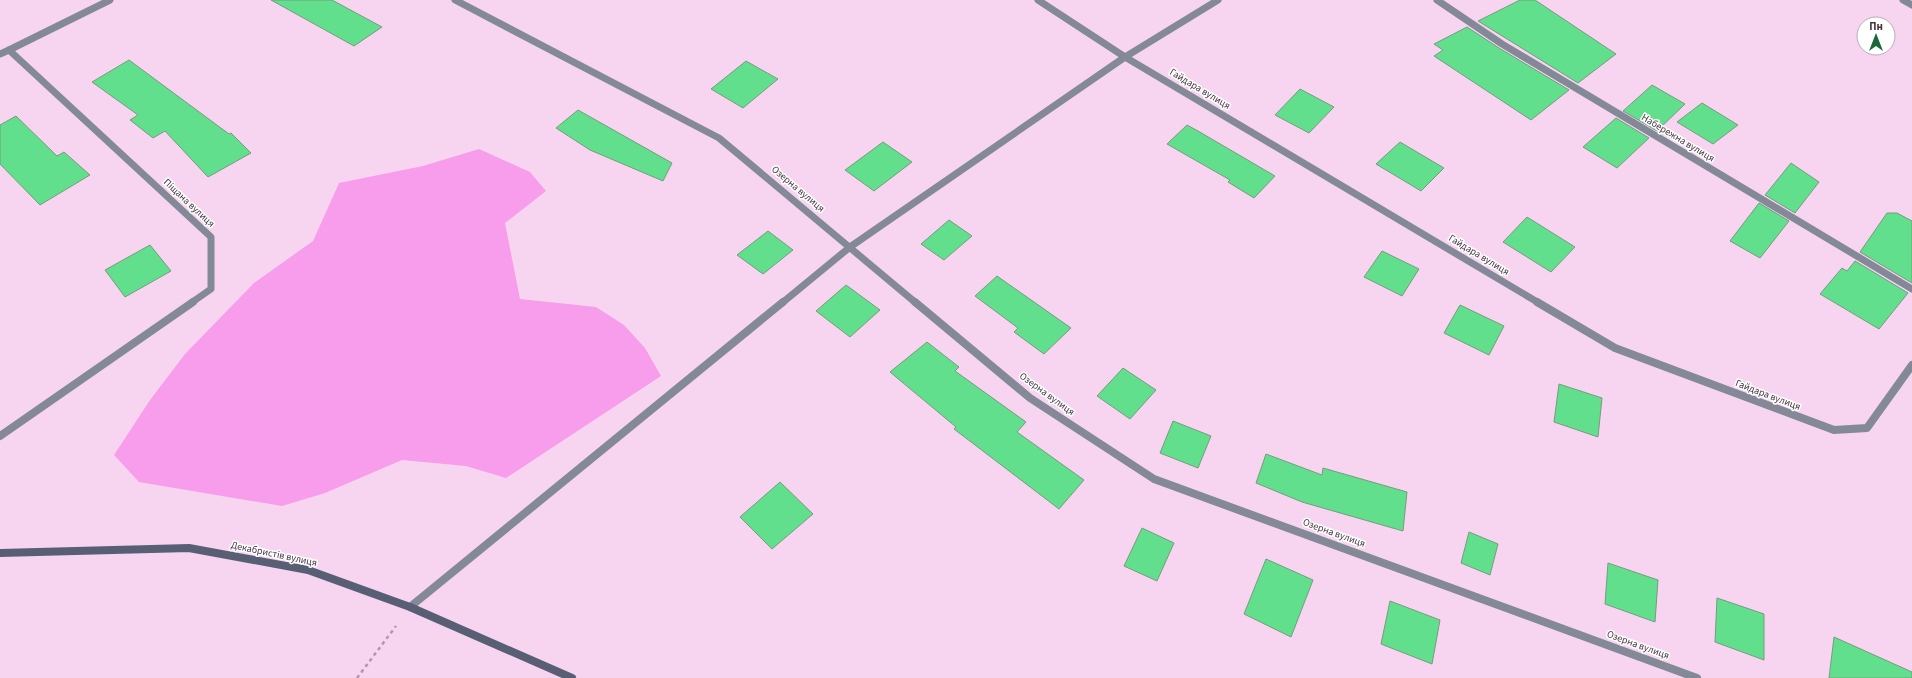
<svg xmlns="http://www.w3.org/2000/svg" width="1912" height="678" font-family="'Source Sans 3',sans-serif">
<rect width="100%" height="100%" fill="#f7d5f1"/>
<!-- green -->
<path fill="#f79deb" d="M479,149L530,172L546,191L505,223L520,299L596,307L624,325L645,348L661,376L506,478L466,466L402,460L325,493L282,506L139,482L114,455L150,400L185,354L254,283L313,241L339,183L423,166Z"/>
<!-- building -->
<g fill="#62df8c" stroke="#789a80">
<path d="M271,0H332L382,27L354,46Z"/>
<path d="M1520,0H1535L1616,54L1578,83L1478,21Z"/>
<path d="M1467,27L1499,48L1569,90L1531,120L1434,56L1443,50L1434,44Z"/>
<path d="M129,60L229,134L231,133L251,153L208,177L165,131L153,138L130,120L138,115L92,82Z"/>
<path d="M746,61L778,79L743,108L711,89Z"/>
<path d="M1652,85L1685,104L1657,131L1623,111Z"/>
<path d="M1300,89L1334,107L1309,133L1275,115Z"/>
<path d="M1702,103L1738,125L1713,144L1677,122Z"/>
<path d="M578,110L672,163L663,181L590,150L556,128Z"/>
<path d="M16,116L57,156L64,152L90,175L40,205L0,164V125Z"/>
<path d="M1616,118L1649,138L1617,168L1583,147Z"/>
<path d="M1187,125L1198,131L1275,176L1254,198L1228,182L1230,180L1167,144Z"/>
<path d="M883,142L912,162L874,191L845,170Z"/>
<path d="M1400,142L1444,168L1421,191L1376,164Z"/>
<path d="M1791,163L1819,182L1795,213L1765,195Z"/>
<path d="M1759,203L1789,221L1760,258L1730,241Z"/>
<path d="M1887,213H1897L1912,221V283L1860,252Z"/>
<path d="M1527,217L1575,247L1551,272L1503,242Z"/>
<path d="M949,220L972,236L944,260L921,244Z"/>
<path d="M768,231L793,250L763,274L737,255Z"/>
<path d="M150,245L171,271L125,297L105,270Z"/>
<path d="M1382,251L1419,269L1402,296L1364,277Z"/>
<path d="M1855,261L1908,293L1879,329L1820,294L1842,268L1847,271Z"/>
<path d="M997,276L1071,328L1044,354L1014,332L1018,328L975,296Z"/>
<path d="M846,285L880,310L850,337L816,311Z"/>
<path d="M1460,305L1504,326L1489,355L1444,333Z"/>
<path d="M927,342L959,367L955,371L1026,422L1017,432L1084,480L1059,509L954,429L956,427L890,372Z"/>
<path d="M1123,368L1156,390L1130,419L1097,396Z"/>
<path d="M1559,384L1602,398L1598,437L1554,422Z"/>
<path d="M1173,421L1211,436L1198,468L1160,453Z"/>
<path d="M1266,454L1322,475L1323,468L1407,492L1403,531L1302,502L1256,483Z"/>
<path d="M780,482L813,514L772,549L740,517Z"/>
<path d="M1142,528L1174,543L1157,581L1124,566Z"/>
<path d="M1469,532L1498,544L1490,575L1461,563Z"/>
<path d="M1266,559L1313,580L1291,637L1244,614Z"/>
<path d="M1608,563L1658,580L1655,622L1605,604Z"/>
<path d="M1717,598L1764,614V660L1715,642Z"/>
<path d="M1390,601L1440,620L1432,664L1381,644Z"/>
<path d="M1834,637L1912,672V678H1829Z"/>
</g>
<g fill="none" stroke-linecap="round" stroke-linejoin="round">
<!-- path -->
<path stroke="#b297ad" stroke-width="2.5" stroke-dasharray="3.5 3.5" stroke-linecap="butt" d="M357,678L396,626"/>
<!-- street-far1 -->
<g stroke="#848998" stroke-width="7">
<path d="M110,0L9,50L211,237V289L191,303"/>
<path d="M455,0L719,138L916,303"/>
<path d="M1038,0L1125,57L1539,303"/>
<path d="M1437,0L1502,44L1912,289"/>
<path d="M1903,0L1912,5"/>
<path d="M0,54L9,50"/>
<path d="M782,303L850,247L1125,57L1218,0"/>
</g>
<!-- street -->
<g stroke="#848998" stroke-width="8">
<path d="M915,302L1030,398L1154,479L1697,678"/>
<path d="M1537,302L1615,348L1834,430L1867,428L1912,365"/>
<path d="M0,436L193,302"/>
<path d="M410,607L783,302"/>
</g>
<!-- secondary -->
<path stroke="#585f75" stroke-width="8" d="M0,553L189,548L308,570L410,607L572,678"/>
</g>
<g text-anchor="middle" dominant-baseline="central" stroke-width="3" stroke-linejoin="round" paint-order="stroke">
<!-- street labels -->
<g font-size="10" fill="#453742" stroke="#fff">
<text transform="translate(1200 89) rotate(31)">Гайдара вулиця</text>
<text transform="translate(1678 138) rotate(31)">Набережна вулиця</text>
<text transform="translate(798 189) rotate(40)">Озерна вулиця</text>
<text transform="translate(189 203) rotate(43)">Піщана вулиця</text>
<text transform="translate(1479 255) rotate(31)">Гайдара вулиця</text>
<text transform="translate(1047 394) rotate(36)">Озерна вулиця</text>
<text transform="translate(1768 395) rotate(21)">Гайдара вулиця</text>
<text transform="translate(1334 533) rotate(20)">Озерна вулиця</text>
<text transform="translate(274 554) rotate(12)">Декабристів вулиця</text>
<text transform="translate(1638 645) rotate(20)">Озерна вулиця</text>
</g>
</g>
<!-- north arrow -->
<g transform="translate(1876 36)"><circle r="19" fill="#ffffff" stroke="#b5afb3"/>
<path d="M0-3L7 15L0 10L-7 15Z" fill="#196838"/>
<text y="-6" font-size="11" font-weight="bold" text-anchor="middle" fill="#453742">Пн</text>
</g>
</svg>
